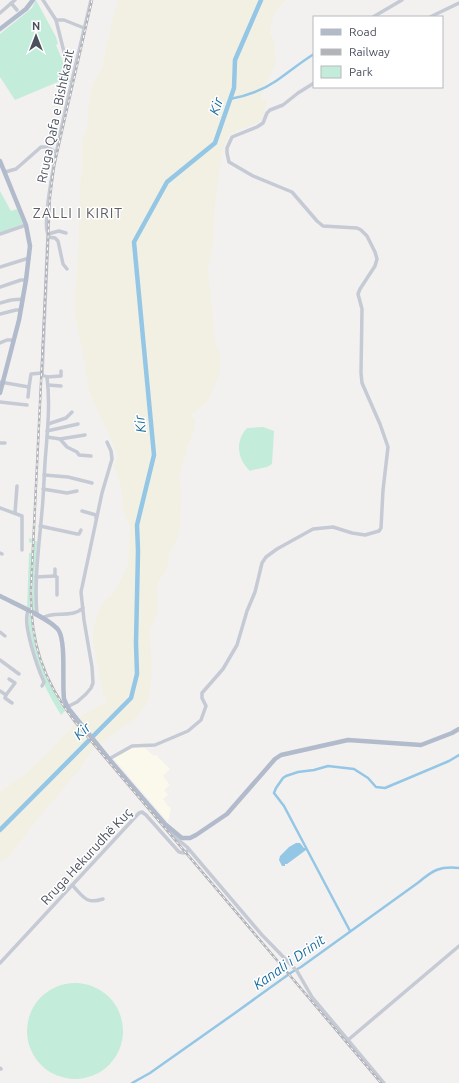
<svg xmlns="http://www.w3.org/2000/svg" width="459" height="1083" font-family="Ubuntu,sans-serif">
<rect width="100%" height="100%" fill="#f2f1f0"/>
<!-- commercial -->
<path fill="#fbf9ec" d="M134,747H144L154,756L156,755L170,769L163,776L170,785L164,790L168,795L163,799L168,806L171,808L168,822L113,758Z"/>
<!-- green -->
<g fill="#c3ecda">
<path d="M36,0L56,37L58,44L56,45L64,64H68L70,82L61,83L60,81L15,100L0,77V34L32,8Z"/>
<path d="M0,191L11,211L17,209L23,224L0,233Z"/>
<path d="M263,427L274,431L272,464C266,469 257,468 250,471C237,459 235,441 247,428Z"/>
<path d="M29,538L32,539L30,609H27L29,553H32V543L29,542Z"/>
<path d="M34,541H37L35,611L32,610Z"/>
<path d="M28,614L31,615C34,651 46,681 65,711L61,715C55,705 49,695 44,684C36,664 28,636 28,614Z"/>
<circle cx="75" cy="1031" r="48"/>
</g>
<!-- sand -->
<path fill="#f2f0e3" d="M118,0H287L276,10L272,21L270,33L274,42L276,63L261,96V101L267,98V101L264,114L258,123L238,130L228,136L223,149L215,204L214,235L208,271L215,339L220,355V373L209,399L203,406L195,411L191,416L195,419L194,431L187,448L179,478L181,489L180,528L177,540L169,554L167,569L158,582L157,599L158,612L150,630L152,675L148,702L137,717L93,749L79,770L37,820L8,858L0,862V792L25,774L49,752L84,714L107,702L103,695L93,641V630L98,612L105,600L112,595L117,587L128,566L130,528L123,508L121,487L114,466L118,458L117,453L90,394L75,313V296L78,258L80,186L82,169V139L87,128L88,109L92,86L102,68L112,22Z"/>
<!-- water -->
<path fill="#94c6e5" d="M296,843H300L304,848H306V850L287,864H285V866H282L279,860L280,856L289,847Z"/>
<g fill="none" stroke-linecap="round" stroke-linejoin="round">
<!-- canal -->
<g stroke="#94c6e5" stroke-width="2.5">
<path d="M230,99C246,96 263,90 276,81C289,72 301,62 314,54"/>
<path d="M350,931L284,806L274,793L276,788L283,778L286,776L298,772L314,770L328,766L354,769L368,778L376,787L385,788L449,761L459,755"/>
<path d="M132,1083L150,1073L235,1013L292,972L301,967L419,882C433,870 440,866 459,868"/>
</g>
<!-- river -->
<path stroke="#94c6e5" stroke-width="4.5" d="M0,830L131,698L137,674L136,643L138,551L137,525L154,455L134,242L167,182L215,143L234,88L235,60L261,0"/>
<!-- minor -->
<g stroke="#c5cad4" stroke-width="3.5">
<path d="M43,0L56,20H64L84,28"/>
<path d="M11,3L17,10"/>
<path d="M0,13L15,0"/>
<path d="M373,17L402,0"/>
<path d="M430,17L459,3"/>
<path d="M56,20L64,52"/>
<path d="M5,172L16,169L41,147H47L56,152"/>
<path d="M0,234L26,225"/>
<path d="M48,234L59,231L66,233"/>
<path d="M48,237L55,238L58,241L63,264L67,269"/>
<path d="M0,267L29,258"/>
<path d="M0,287L21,280H26"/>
<path d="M0,303L11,300L23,299"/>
<path d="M0,314L16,310H20"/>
<path d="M0,343L7,340H14"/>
<path d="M47,377L61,376V371"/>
<path d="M0,382L29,387L28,397"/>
<path d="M48,385L61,386"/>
<path d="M29,387L31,374L42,373"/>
<path d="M0,402L27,405"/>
<path d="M48,424L66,418L72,412"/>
<path d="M47,431L78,424"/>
<path d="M47,437L60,439L67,447L77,452L79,455L91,456"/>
<path d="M60,439L85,435"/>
<path d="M0,443H5"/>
<path d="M44,475L68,477L92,483"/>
<path d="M43,489L67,493L77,491"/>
<path d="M0,508L22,516V550"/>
<path d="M82,511L96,515V518"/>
<path d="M15,513L17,486"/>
<path d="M40,526L77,534H79L81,530"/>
<path d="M0,553L2,554"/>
<path d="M55,569V576L57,577V595"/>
<path d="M36,577L55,576"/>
<path d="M28,611C22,624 38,669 44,682L42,686"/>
<path d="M37,615C34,580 39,546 42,511C44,491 44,471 46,450C48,426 50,401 47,377L42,375L48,234C37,215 84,32 91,0"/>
<path d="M42,618C55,610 71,619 83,608"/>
<path d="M0,632L5,636"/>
<path d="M0,660L19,674"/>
<path d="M0,691L6,695L5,698L12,703"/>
<path d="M6,695L15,683L9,679"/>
<path d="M67,707L77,702L86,694L91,688L93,683L92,667L84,620L81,592L102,493L112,459L111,451L107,442"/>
<path d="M109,759L132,746L155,745L188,731L201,720L206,706L202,698V693L223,669L237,645L247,611L255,592L262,563L266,557L277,549L313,529L333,527L352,533L365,535L379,531L381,528L383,490L388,447L380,424L362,383L361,373L362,309L358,294L360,289L375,266L377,259L375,252L367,236L361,230L357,228L323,226L317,221L292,192L253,176L229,162L227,153V148L232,137L257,127L263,123L267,113L270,110L283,105L298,93L314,83"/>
<path d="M167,827L175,837L187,847L262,935L297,971L312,997L384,1083"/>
<path d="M72,885C83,896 86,905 103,899"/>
<path d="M0,963L139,813L142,812L146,815L179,852L184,853L189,850"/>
<path d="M348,1040L459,946"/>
<path d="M0,1068L1,1069"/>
</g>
<!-- major -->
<g stroke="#b2bbcc" stroke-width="4.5">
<path d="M0,29L26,9L33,0"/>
<path d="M0,161L26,225L30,246L26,280L19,320L0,393"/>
<path d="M0,596C13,603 53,620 59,631C66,644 62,682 64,699L68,708L109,759L165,824L177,834L182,838H190L196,835L227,814L275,759L281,755L348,740L421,745L452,733L459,729"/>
</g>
<!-- rail casing -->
<g stroke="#b3b4ba" stroke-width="2.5">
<path id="rail" d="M92,0L54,166L50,197L31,589C30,642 43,680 75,722L381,1083"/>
</g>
<!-- rail -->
<use href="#rail" stroke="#fff" stroke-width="1" stroke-dasharray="3" stroke-linecap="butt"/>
</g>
<g text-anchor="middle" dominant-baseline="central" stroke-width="3" stroke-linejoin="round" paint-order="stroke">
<!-- street labels -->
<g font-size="13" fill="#4a505c" stroke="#fff">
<text transform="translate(55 116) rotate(-78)">Rruga Qafa e Bishtkazit</text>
<text transform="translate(86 856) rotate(-47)">Rruga Hekurudhë Kuç</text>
</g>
<!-- water labels -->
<g font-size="14" font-style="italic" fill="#196ca0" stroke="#fff">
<text transform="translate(216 106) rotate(-71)">Kir</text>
<text transform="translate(140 424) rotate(-96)">Kir</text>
<text transform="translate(82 731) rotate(-45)">Kir</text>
<text transform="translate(289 962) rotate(-35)">Kanali i Drinit</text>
</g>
<!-- neighbourhood labels -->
<g font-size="14" letter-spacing="1" fill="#5d5f65" stroke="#fff">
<text x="78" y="213">ZALLI I KIRIT</text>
</g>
</g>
<!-- legend -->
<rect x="313" y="16" width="130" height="72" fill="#ffffff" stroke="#b7b9be"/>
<rect x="321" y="29" width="20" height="6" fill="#b2bbcc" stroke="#b7b9be"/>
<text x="349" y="36" font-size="12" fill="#4a505c">Road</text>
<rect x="321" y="49" width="20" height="6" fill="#b3b4ba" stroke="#b7b9be"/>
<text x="349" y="56" font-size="12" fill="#4a505c">Railway</text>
<rect x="321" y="66" width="20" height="12" fill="#c3ecda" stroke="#b7b9be"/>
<text x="349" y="76" font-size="12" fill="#4a505c">Park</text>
<!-- north arrow -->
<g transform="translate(36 36)" stroke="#ffffff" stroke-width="3" paint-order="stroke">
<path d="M0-3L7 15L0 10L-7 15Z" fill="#4a505c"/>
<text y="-6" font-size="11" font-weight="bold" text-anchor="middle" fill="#4a505c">N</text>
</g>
</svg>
